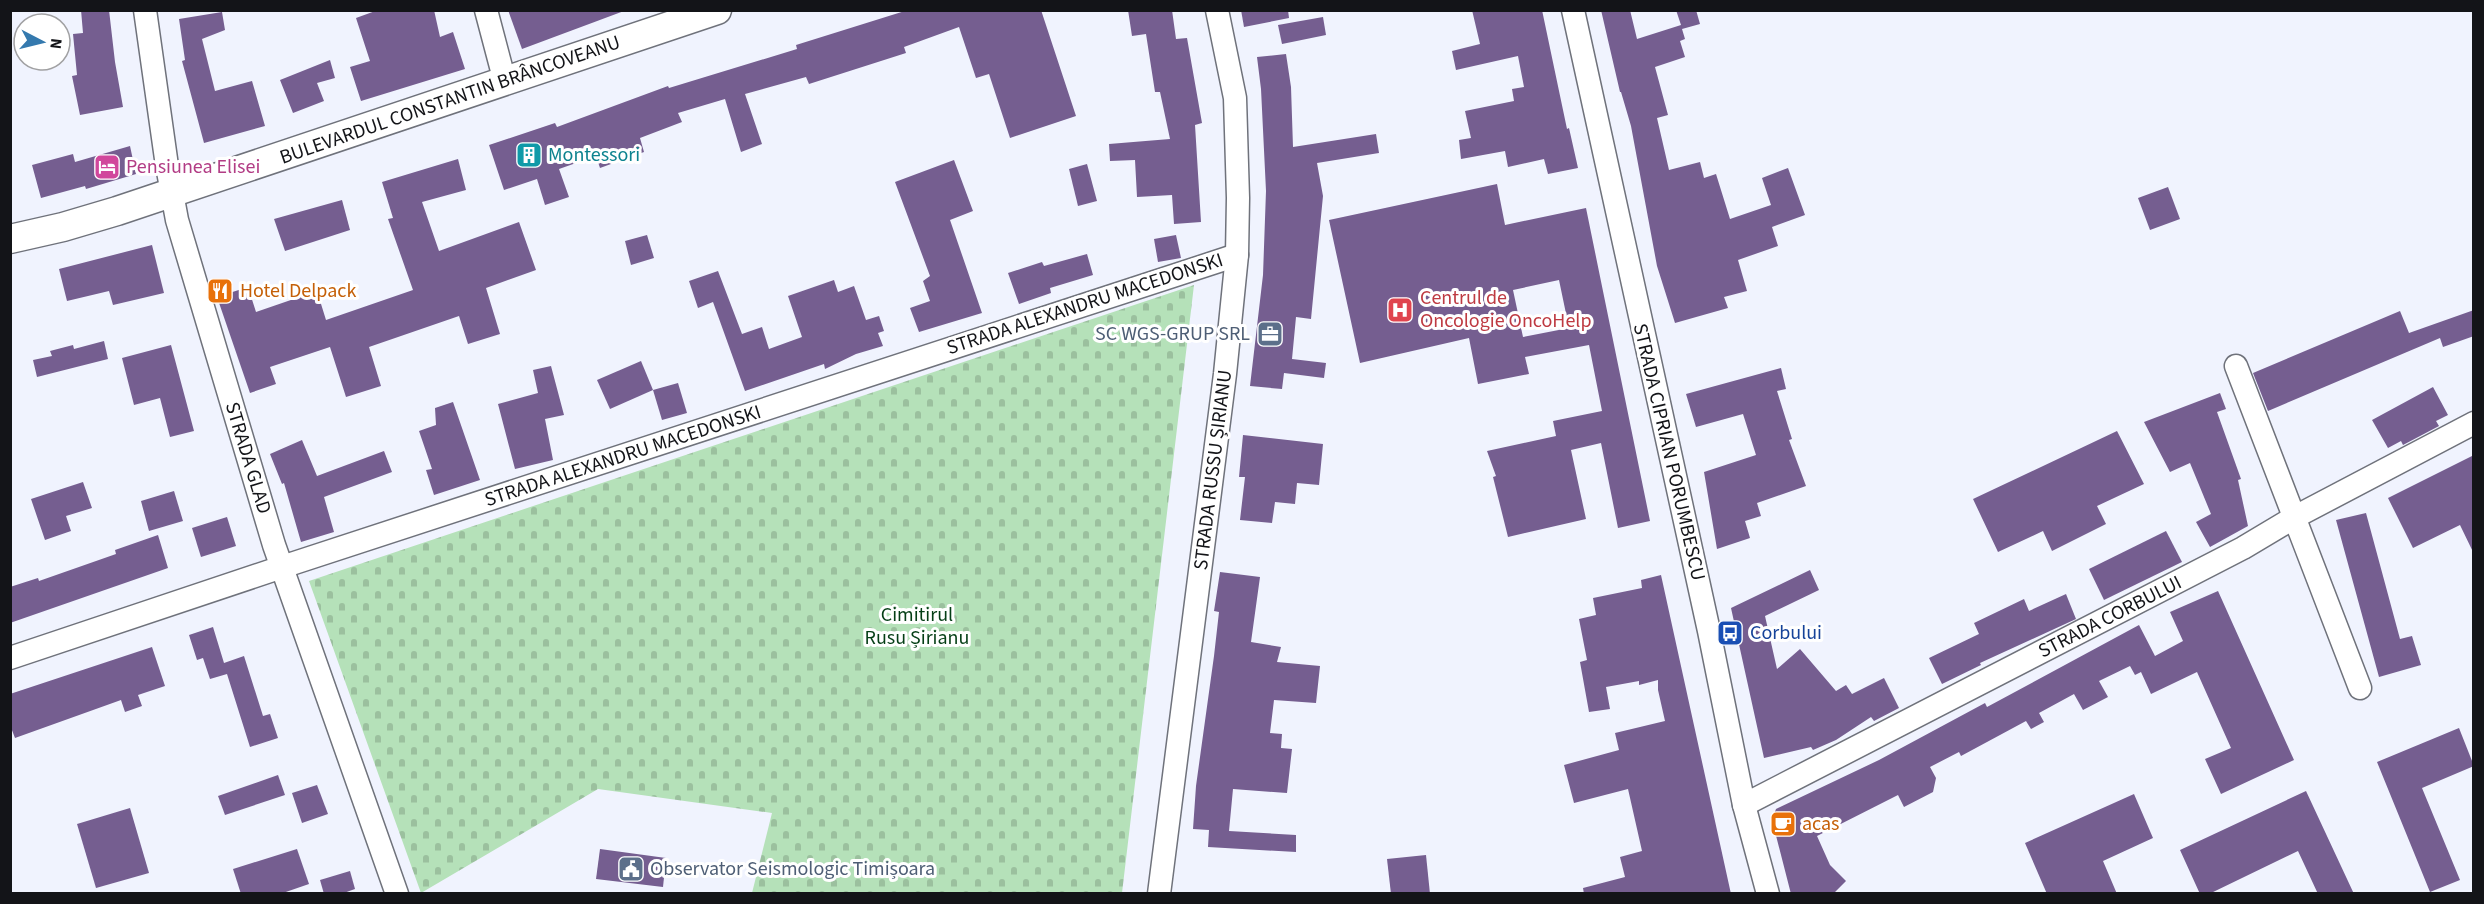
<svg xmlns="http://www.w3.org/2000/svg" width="2484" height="904" font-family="'Source Sans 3',sans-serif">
<defs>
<pattern id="cemetery-stones" width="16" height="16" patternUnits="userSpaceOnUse" patternTransform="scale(1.5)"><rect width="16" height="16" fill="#b5e1b9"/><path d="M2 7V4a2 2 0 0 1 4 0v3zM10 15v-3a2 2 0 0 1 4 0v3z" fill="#9bc09e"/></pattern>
</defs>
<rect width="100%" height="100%" fill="#f0f3fe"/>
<!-- cemetery -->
<path fill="url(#cemetery-stones)" d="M1194,285L1122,893H752L772,813L598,789L421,893L309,581Z"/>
<!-- building -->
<g fill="#755e90" fill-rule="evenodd">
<path d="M81,10H109L115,62L123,107L80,115L72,76L77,75L73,34L83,33Z"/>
<path d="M378,10H434L440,37L453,32L465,69L361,101L350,67L370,61L356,18Z"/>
<path d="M508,10H624V11L522,49Z"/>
<path d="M908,10H1041L1076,116L1010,138L989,74L976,78L959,27L904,47L906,53L809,84L806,77L745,94L762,144L741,152L725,99L678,113L682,122L640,138L644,152L600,168L596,156L559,169L569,197L545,205L537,179L504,190L489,145L555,123L557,127L668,86L669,88L797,49L796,45Z"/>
<path d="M1128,10H1172L1176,39L1187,38L1202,123L1195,125L1201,222L1174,224L1172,195L1137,197L1135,160L1110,161L1109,144L1170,139L1160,92H1155L1146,34L1132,36Z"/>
<path d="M1241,10H1288L1289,18L1244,27Z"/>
<path d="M1472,10H1542L1567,129L1569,128L1578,168L1548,174L1544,159L1508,167L1505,151L1461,159L1459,140L1471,138L1465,111L1514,101L1512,89L1524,87L1518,56L1456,70L1452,51L1480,44Z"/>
<path d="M1601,10H1630L1637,39L1681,25L1676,10H1696L1700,24L1682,29L1685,39L1680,41L1685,57L1655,67L1668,115L1657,118L1669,170L1700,162L1704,178L1716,174L1730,219L1771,205L1762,178L1788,168L1805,215L1772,227L1778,246L1738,260L1747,291L1724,297L1728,308L1675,323L1657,266L1631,126L1621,92H1620Z"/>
<path d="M222,12L225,30L202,39L215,91L252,81L265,126L204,143L182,61L185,60L179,19Z"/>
<path d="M1323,17L1326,35L1282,44L1278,25Z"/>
<path d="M1286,54L1291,87L1293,147L1376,134L1379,153L1317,163L1323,196L1311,319L1296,317L1292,359L1326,363L1324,378L1284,373L1282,389L1250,386L1263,275L1266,191L1261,89L1257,57Z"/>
<path d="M330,60L335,78L317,83L324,101L293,113L280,80Z"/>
<path d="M130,146L136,174L86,189L85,186L41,198L32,165L73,154L75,162Z"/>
<path d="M458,159L466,190L422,202L439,251L519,222L536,270L486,288L500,334L468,344L459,316L369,347L381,386L346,397L330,347L270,367L276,384L250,393L217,297L248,287L256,312L317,291L326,320L413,290L388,219L393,218L382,182Z"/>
<path d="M954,160L973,211L950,220L982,313L919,332L910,308L930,301L923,281L930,276L895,182Z"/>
<path d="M1087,164L1097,201L1078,206L1069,169Z"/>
<path d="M1497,184L1505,225L1586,208L1650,521L1618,528L1601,443L1571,450L1586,519L1508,537L1493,477L1496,476L1487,451L1556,436L1553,421L1602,411L1589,345L1525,357L1529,374L1478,384L1469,338L1360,363L1329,220ZM1559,280L1569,328L1523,337L1513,290Z"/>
<path d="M2168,187L2180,219L2150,230L2138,198Z"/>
<path d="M342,200L350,230L285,251L274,219Z"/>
<path d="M647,235L654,258L631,265L625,241Z"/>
<path d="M1176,235L1181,258L1158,262L1154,239Z"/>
<path d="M152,245L164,293L113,305L109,291L67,301L59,269Z"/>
<path d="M1087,254L1093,275L1050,288L1051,293L1019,304L1008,273L1042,262L1044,266Z"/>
<path d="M718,271L742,334L762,327L769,349L802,337L788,296L834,280L838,292L854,286L866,320L879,316L884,331L878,333L883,346L856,354L825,369L824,364L745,391L713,302L698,308L689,281Z"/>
<path d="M2474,310V336L2443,347L2440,338L2268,411L2253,373L2400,311L2409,333Z"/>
<path d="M104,341L108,359L37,377L33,360L52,356L50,351L73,345L74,349Z"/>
<path d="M171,345L194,431L170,437L160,398L134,405L122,358Z"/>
<path d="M641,361L653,390L610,409L597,380Z"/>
<path d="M551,366L564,415L545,419L553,460L515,469L498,404L538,393L533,370Z"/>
<path d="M1781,368L1786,389L1777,391L1792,439L1789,440L1806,486L1757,503L1761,516L1745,521L1750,538L1717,549L1704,472L1756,455L1743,414L1696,427L1686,394Z"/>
<path d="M678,383L687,413L662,420L653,390Z"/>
<path d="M2433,387L2448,415L2436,421L2439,426L2403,445L2401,441L2388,448L2372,420Z"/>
<path d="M2220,393L2226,409L2217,412L2241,479L2238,480L2248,526L2210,547L2196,522L2211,514L2190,463L2170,472L2144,422Z"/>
<path d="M453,402L480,480L434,495L426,470L432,469L419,431L436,425L435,408Z"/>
<path d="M2117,431L2144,484L2097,506L2106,524L2052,551L2043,531L1998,552L1973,499Z"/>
<path d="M1243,435L1323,444L1319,485L1297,483L1295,504L1275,502L1272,523L1240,520L1245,477H1239Z"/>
<path d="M302,440L317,476L384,451L392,472L324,497L334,532L301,542L284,483L282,484L270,454Z"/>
<path d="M2474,455V554L2460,525L2413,548L2388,498Z"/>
<path d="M83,482L92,508L66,516L71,531L45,540L31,499Z"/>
<path d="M174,491L183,521L149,531L141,501Z"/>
<path d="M2366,513L2400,639L2412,636L2421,665L2379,677L2336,520Z"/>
<path d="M227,517L236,546L201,557L192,528Z"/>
<path d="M2166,531L2182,562L2104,600L2089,569Z"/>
<path d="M158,535L168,568L10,623V587L38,578L39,581L116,554L115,550Z"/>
<path d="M1810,570L1819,590L1765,616L1777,669L1800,649L1836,691L1846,685L1852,694L1884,678L1899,708L1874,721L1871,717L1836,740L1813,750L1811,747L1764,758L1731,608Z"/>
<path d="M1220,572L1260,577L1251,642L1281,647L1277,662L1320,666L1316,703L1274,700L1270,733L1282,734L1281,748L1292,749L1287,793L1233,789L1229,831L1296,835V852L1208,847L1209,830L1193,829L1196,786L1214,656L1219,612L1214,611Z"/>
<path d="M1661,575L1731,894H1584L1583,888L1625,877L1620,857L1642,851L1628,789L1574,803L1564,765L1619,750L1615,733L1665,721L1658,690V680L1639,685V681L1606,687L1610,709L1589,712L1580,662L1587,660L1579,619L1596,615L1593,598L1642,588L1641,580Z"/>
<path d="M2218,591L2294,760L2221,794L2205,759L2231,748L2197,672L2151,694L2141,672L2135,675L2130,666L2099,681L2108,697L2083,710L2074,694L2039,713L2044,722L2031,729L2026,721L1961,756L1959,752L1930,767L1936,778L1933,792L1904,807L1898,795L1817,836L1830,865L1846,881L1833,894H1791L1772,820L1776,809L1879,760L1985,703L1987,707L2139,625L2155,656L2183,641L2170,612Z"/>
<path d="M2066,594L2076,619L1980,663L1981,665L1942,684L1929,658L1979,634L1974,623L2024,599L2029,611Z"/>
<path d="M213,627L224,663L244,656L263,716L270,714L278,738L250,747L227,674L210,679L203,658L197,660L189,635Z"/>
<path d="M152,647L165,686L138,695L142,706L125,712L121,700L15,738L10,725V694Z"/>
<path d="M2459,728L2474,766L2422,788L2460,880L2430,892L2377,762Z"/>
<path d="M278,775L285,795L225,815L218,796Z"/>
<path d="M317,785L328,814L302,823L292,793Z"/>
<path d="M2306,791L2354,894H2318L2298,851L2209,894H2200L2180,850Z"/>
<path d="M2134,794L2153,838L2103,861L2117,894H2047L2025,843Z"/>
<path d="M130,808L149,873L96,888L77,824Z"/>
<path d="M297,849L309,884L280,894H241L233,869Z"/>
<path d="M600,849L666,858L663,887L596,879Z"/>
<path d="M1426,855L1430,894H1391L1387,859Z"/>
<path d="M350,871L355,889L341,894H324L320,880Z"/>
</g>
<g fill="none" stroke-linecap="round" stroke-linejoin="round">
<!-- minor casing -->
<g stroke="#6f727b" stroke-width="25">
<g id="minor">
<path d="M145,10L167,166L177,220L274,545L397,894"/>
<path d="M486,10L505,82"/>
<path d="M1573,10L1709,631L1744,805L1768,894"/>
<path d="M2236,366L2360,688"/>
<path d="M10,658L282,567L1237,255"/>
<path d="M1744,805L2243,548L2295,517L2474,423"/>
<path d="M1159,894L1225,374L1237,255L1238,198L1235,98L1217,10"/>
</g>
</g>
<!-- major casing -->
<g stroke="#6f727b" stroke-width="31">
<path id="major" d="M10,239L63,227L117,211L717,10"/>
</g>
<!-- minor -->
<use href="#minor" stroke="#fff" stroke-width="22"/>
<!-- major -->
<use href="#major" stroke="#fff" stroke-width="28"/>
</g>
<!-- icons -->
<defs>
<g id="building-square" transform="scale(1.35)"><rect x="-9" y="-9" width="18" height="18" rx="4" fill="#0f9aa8" stroke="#fff"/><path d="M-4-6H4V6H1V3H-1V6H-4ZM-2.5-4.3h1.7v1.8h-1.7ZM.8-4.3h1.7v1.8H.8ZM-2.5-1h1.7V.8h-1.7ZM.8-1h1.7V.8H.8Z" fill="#fff"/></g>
<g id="hotel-square" transform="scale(1.35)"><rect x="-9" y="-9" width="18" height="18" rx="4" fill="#d1479c" stroke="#fff"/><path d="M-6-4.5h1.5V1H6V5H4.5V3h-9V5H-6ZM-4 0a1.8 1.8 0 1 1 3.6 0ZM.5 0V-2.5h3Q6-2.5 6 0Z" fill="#fff"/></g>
<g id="restaurant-square" transform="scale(1.35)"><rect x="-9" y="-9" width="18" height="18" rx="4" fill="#e8710a" stroke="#fff"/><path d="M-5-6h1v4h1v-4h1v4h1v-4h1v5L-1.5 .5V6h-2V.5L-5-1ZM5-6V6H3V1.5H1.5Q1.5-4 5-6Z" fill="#fff"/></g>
<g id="hospital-square" transform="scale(1.35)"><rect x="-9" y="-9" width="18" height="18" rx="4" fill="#e0444e" stroke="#fff"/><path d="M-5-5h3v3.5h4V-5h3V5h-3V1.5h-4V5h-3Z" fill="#fff"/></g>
<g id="office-square" transform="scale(1.35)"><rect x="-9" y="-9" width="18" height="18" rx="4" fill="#5c6f8a" stroke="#fff"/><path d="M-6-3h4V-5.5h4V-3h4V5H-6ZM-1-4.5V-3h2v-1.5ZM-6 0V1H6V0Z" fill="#fff"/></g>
<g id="bus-square" transform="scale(1.35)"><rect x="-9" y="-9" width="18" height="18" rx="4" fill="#1a4fb4" stroke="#fff"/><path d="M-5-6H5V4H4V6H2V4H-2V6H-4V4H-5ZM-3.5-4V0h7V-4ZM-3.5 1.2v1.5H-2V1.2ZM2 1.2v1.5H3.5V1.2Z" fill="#fff"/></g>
<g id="cafe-square" transform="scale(1.35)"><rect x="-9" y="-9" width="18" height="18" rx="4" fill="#e8710a" stroke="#fff"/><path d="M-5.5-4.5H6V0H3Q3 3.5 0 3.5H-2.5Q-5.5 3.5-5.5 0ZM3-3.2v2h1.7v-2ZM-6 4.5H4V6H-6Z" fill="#fff"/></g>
<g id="civic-square" transform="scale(1.35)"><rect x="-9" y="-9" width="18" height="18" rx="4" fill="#5c6f8a" stroke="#fff"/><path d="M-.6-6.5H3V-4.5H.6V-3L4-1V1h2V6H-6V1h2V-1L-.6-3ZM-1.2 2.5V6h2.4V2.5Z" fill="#fff"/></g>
</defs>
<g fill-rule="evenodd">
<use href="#building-square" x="529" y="155"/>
<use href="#hotel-square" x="107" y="167"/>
<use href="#restaurant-square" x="220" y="291"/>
<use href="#hospital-square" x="1400" y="310"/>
<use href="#office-square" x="1270" y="334"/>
<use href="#bus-square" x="1730" y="633"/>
<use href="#cafe-square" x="1783" y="824"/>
<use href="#civic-square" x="631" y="869"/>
</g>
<g text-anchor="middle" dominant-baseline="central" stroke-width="6" stroke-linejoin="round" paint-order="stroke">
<!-- street labels -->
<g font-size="20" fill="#131418" stroke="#fff">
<text transform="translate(450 100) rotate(-19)">BULEVARDUL CONSTANTIN BRÂNCOVEANU</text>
<text transform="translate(1085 304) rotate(-18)">STRADA ALEXANDRU MACEDONSKI</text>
<text transform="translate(1669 452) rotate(77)">STRADA CIPRIAN PORUMBESCU</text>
<text transform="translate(623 456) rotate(-18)">STRADA ALEXANDRU MACEDONSKI</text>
<text transform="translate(248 458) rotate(73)">STRADA GLAD</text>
<text transform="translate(1213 470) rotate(-83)">STRADA RUSSU ȘIRIANU</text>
<text transform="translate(2110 617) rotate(-27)">STRADA CORBULUI</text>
</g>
<!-- culture labels -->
<g font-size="20" fill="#0d838f" stroke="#fff" text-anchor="start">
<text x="548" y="155">Montessori</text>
</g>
<!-- hotel labels -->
<g font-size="20" fill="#b23c85" stroke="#fff" text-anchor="start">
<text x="126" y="167">Pensiunea Elisei</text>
</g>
<!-- food labels -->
<g font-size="20" fill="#c56008" stroke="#fff" text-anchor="start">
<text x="240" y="291">Hotel Delpack</text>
<text x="1802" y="824">acas</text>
</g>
<!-- health labels -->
<g font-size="20" fill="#be3a42" stroke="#fff" text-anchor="start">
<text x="1420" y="298">Centrul de<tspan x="1420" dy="23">Oncologie OncoHelp</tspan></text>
</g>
<!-- service labels -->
<g font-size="20" fill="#4e5e75" stroke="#fff" text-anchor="end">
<text x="1250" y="334">SC WGS-GRUP SRL</text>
<text x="650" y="869" text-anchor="start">Observator Seismologic Timișoara</text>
</g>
<!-- park labels -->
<g font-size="20" fill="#043e15" stroke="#fff">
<text x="917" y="615">Cimitirul<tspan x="917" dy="23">Rusu Șirianu</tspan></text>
</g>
<!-- transit labels -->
<g font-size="20" fill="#164399" stroke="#fff" text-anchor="start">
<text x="1750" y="633">Corbului</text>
</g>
</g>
<!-- border -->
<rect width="2484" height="904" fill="none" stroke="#131418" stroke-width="24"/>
<!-- north arrow -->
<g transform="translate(42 42) rotate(97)"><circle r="28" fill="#ffffff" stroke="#a1a1a3" stroke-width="1.5"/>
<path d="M0-4.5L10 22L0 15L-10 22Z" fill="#3479ae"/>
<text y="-9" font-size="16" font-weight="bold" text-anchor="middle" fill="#131418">N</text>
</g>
</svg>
